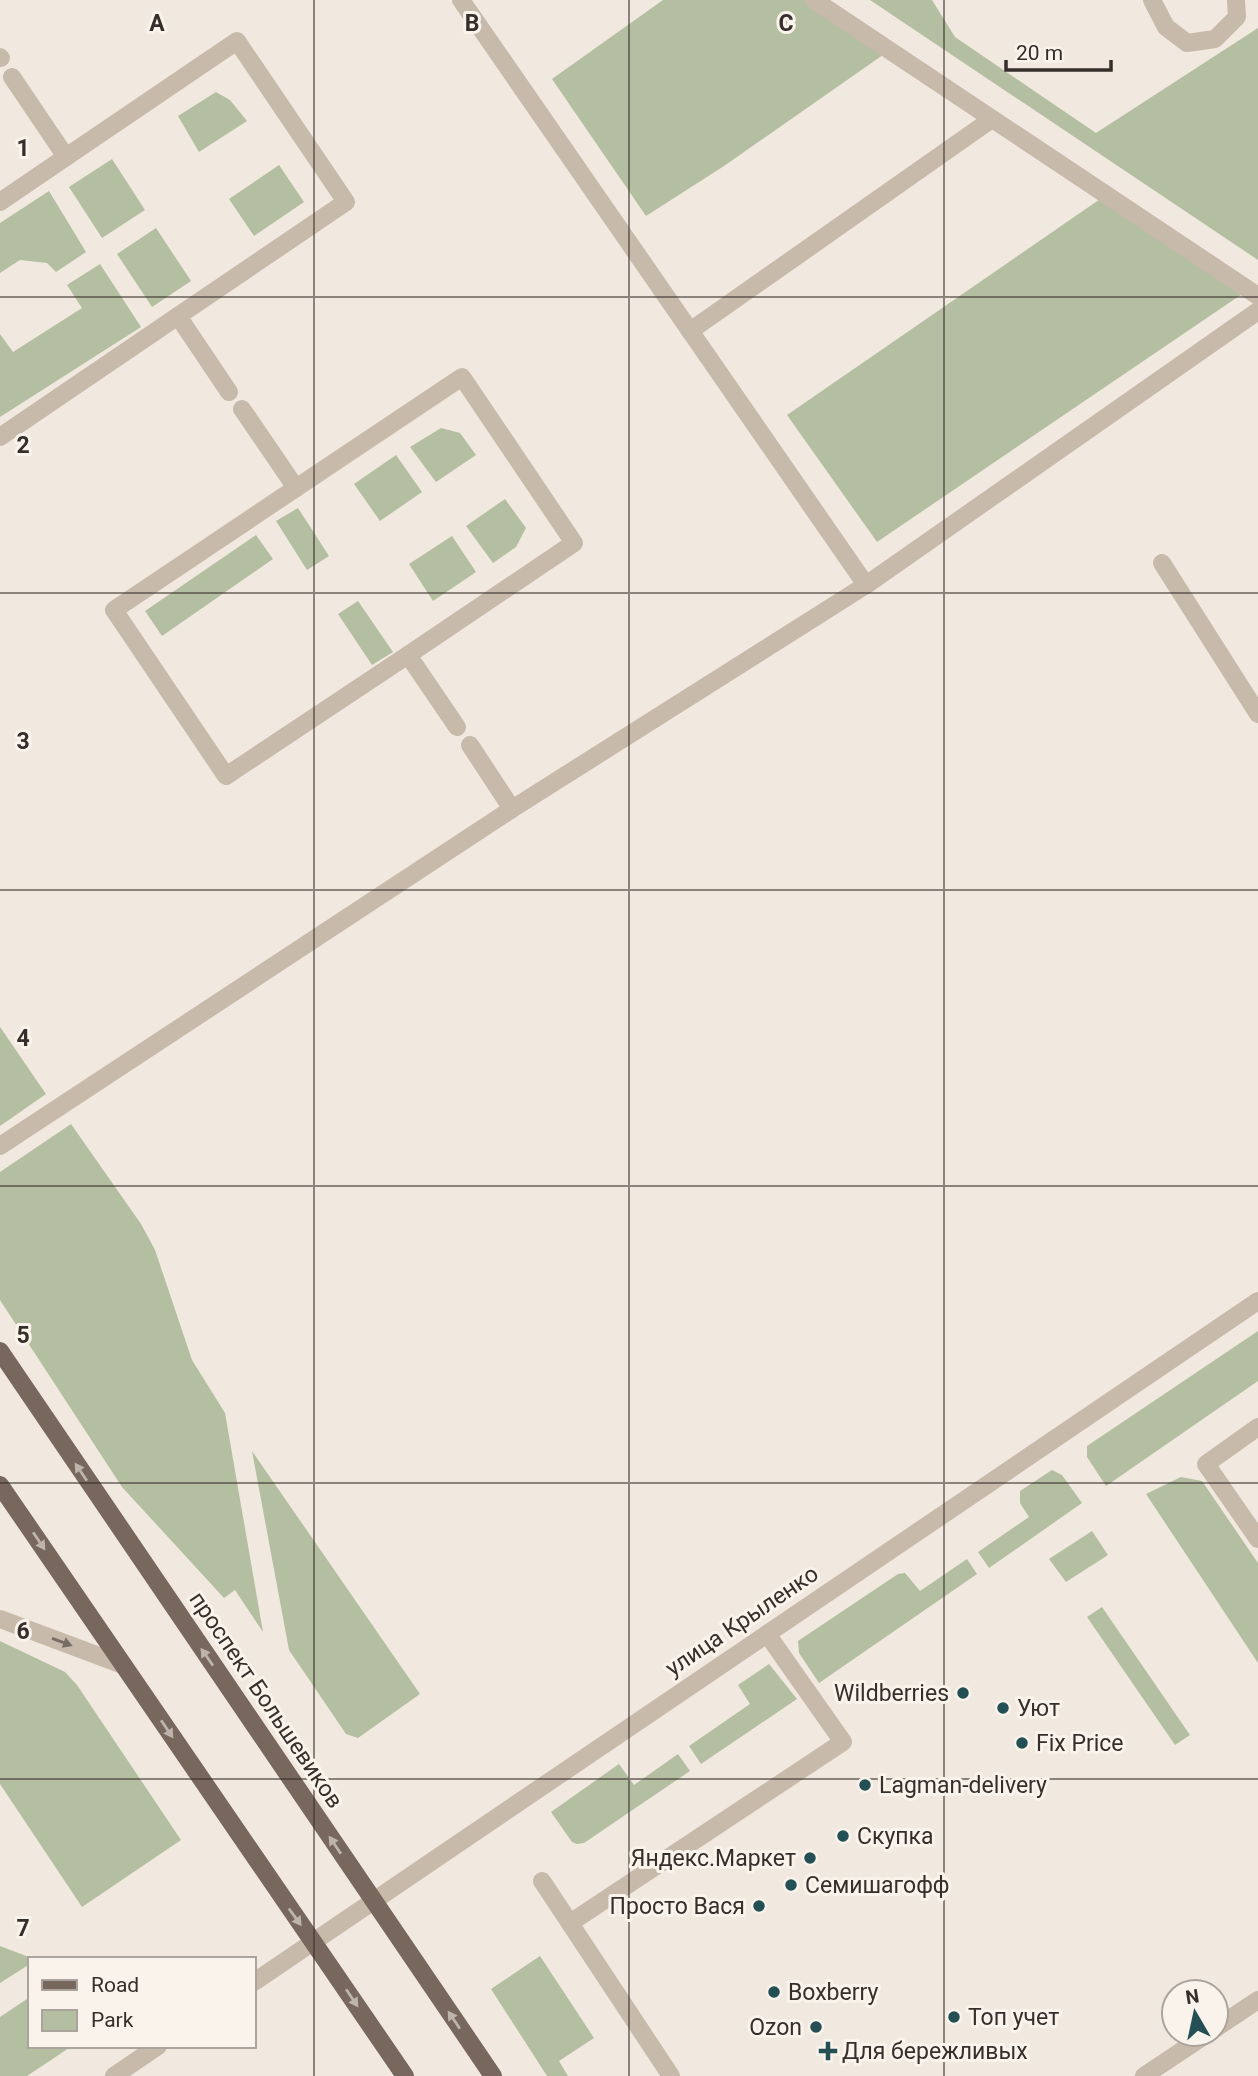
<svg xmlns="http://www.w3.org/2000/svg" width="1258" height="2076" font-family="Roboto,sans-serif">
<rect width="100%" height="100%" fill="#f1e9df"/>
<!-- green -->
<g fill="#b3bfa0">
<path d="M663,0H814L890,50L724,166L646,216L552,79Z"/>
<path d="M870,0H932L955,37L1096,133L1258,28V260Z"/>
<path d="M216,92L230,100L247,121L199,152L178,116Z"/>
<path d="M112,159L145,210L102,238L69,187Z"/>
<path d="M279,165L304,202L254,236L229,199Z"/>
<path d="M49,191L86,252L56,272L47,263L20,260L0,273V223Z"/>
<path d="M1106,195L1248,290L877,542L787,415Z"/>
<path d="M156,228L191,281L152,307L117,254Z"/>
<path d="M100,264L141,327L0,417V334L13,352L82,308L67,285Z"/>
<path d="M441,428L460,433L476,455L436,482L410,447Z"/>
<path d="M396,455L422,492L380,521L354,484Z"/>
<path d="M505,499L526,528L516,547L493,563L466,526Z"/>
<path d="M298,508L329,556L307,570L276,521Z"/>
<path d="M256,535L273,559L162,636L145,611Z"/>
<path d="M452,536L476,572L433,601L409,564Z"/>
<path d="M358,601L393,652L372,665L338,614Z"/>
<path d="M0,1027L46,1094L0,1126Z"/>
<path d="M71,1124L141,1224L155,1250L192,1360L225,1413L263,1632L235,1590L224,1598L122,1487L0,1300V1172Z"/>
<path d="M1258,1331V1381L1106,1486L1087,1457V1446Z"/>
<path d="M252,1451L420,1694L358,1738L346,1734L289,1650Z"/>
<path d="M1052,1470L1062,1475L1082,1503L989,1568L978,1552L1029,1517L1020,1503V1491Z"/>
<path d="M1181,1477L1202,1481L1258,1563V1663L1146,1494Z"/>
<path d="M1092,1531L1108,1555L1066,1582L1049,1559Z"/>
<path d="M967,1559L977,1574L819,1683L799,1653L798,1641L898,1574L905,1573L920,1591Z"/>
<path d="M1102,1607L1190,1735L1175,1745L1087,1617Z"/>
<path d="M0,1641L65,1672L77,1685L181,1840L82,1907L0,1784Z"/>
<path d="M769,1664L797,1699L701,1764L689,1746L750,1704L738,1685Z"/>
<path d="M678,1754L690,1771L584,1843L577,1844L572,1842L551,1812L619,1764L634,1785Z"/>
<path d="M0,1946L34,1959H30V1964L0,1983Z"/>
<path d="M540,1956L594,2038L559,2061L568,2076H547L491,1989Z"/>
<path d="M30,1997V2046H72L27,2076H0V2017Z"/>
</g>
<g fill="none" stroke-linecap="round" stroke-linejoin="round">
<!-- minor -->
<g stroke="#c8baab" stroke-width="18">
<path d="M461,0L866,585L512,809"/>
<path d="M814,0L1258,296"/>
<path d="M1152,0L1166,27L1187,43L1215,39L1237,17L1236,0"/>
<path d="M0,57L1,58"/>
<path d="M66,157L237,41L346,202L178,316"/>
<path d="M0,202L66,157L12,77"/>
<path d="M690,331L992,119"/>
<path d="M242,409L296,488L114,610L226,776L408,655L457,727"/>
<path d="M0,437L178,316L229,392"/>
<path d="M296,488L462,377L574,543L408,655"/>
<path d="M1162,563L1258,714"/>
<path d="M866,585L1258,311"/>
<path d="M0,1146L512,809L470,745"/>
<path d="M1258,1427L1206,1464L1258,1539"/>
<path d="M0,1619L123,1665"/>
<path d="M542,1881L671,2076"/>
<path d="M570,1923L843,1742L767,1634"/>
<path d="M254,1982L1258,1301"/>
<path d="M1216,2028L1258,2000"/>
<path d="M114,2076L158,2046"/>
<path d="M1144,2076L1207,2034"/>
</g>
<!-- major -->
<g stroke="#77675c" stroke-width="18">
<path d="M0,1351L493,2076"/>
<path d="M0,1485L405,2076"/>
</g>
</g>
<!-- one-way arrows -->
<defs><path id="oneway-solid" d="M-6-.8H1V-3.2L6.5 0L1 3.2V.8H-6Z" transform="scale(1.75)"/></defs>
<g fill="#beb4ab">
<use href="#oneway-solid" transform="translate(81 1472) rotate(-124)"/>
<use href="#oneway-solid" transform="translate(39 1541) rotate(56)"/>
<use href="#oneway-solid" transform="translate(207 1657) rotate(-125)"/>
<use href="#oneway-solid" transform="translate(167 1729) rotate(56)"/>
<use href="#oneway-solid" transform="translate(335 1845) rotate(-124)"/>
<use href="#oneway-solid" transform="translate(295 1917) rotate(54)"/>
<use href="#oneway-solid" transform="translate(352 1998) rotate(56)"/>
<use href="#oneway-solid" transform="translate(454 2020) rotate(-124)"/>
</g>
<use fill="#786d64" href="#oneway-solid" transform="translate(62 1642) rotate(20)"/>
<!-- grid -->
<path fill="none" stroke="#362e2a" stroke-width="2" stroke-opacity="0.55" d="M314,0V2076M629,0V2076M944,0V2076M0,297H1258M0,593H1258M0,890H1258M0,1186H1258M0,1483H1258M0,1779H1258"/>
<!-- markers -->
<g fill="#234f55" stroke="#f9f3eb" stroke-width="2.5">
<circle cx="963" cy="1693" r="7"/>
<circle cx="1003" cy="1708" r="7"/>
<circle cx="1022" cy="1743" r="7"/>
<circle cx="865" cy="1785" r="7"/>
<circle cx="843" cy="1836" r="7"/>
<circle cx="810" cy="1858" r="7"/>
<circle cx="791" cy="1885" r="7"/>
<circle cx="759" cy="1906" r="7"/>
<circle cx="774" cy="1992" r="7"/>
<circle cx="954" cy="2017" r="7"/>
<circle cx="816" cy="2027" r="7"/>
<path d="M824.5 2040.5h7v7h7v7h-7v7h-7v-7h-7v-7h7z"/>
</g>
<g text-anchor="middle" dominant-baseline="central" stroke-width="6" stroke-linejoin="round" paint-order="stroke">
<!-- street labels -->
<g font-size="23" fill="#362e2a" stroke="#f9f3eb">
<text transform="translate(742 1621) rotate(-34)">улица Крыленко</text>
<text transform="translate(266 1700) rotate(56)">проспект Большевиков</text>
</g>
<!-- poi labels -->
<g font-size="23" fill="#362e2a" stroke="#f9f3eb" text-anchor="start">
<text x="949" y="1693" text-anchor="end">Wildberries</text>
<text x="1017" y="1708">Уют</text>
<text x="1036" y="1743">Fix Price</text>
<text x="879" y="1785">Lagman-delivery</text>
<text x="857" y="1836">Скупка</text>
<text x="796" y="1858" text-anchor="end">Яндекс.Маркет</text>
<text x="805" y="1885">Семишагофф</text>
<text x="745" y="1906" text-anchor="end">Просто Вася</text>
<text x="788" y="1992">Boxberry</text>
<text x="968" y="2017">Топ учет</text>
<text x="802" y="2027" text-anchor="end">Ozon</text>
<text x="842" y="2051">Для бережливых</text>
</g>
</g>
<g font-size="23" text-anchor="middle" font-weight="bold" fill="#362e2a" stroke="#f9f3eb" stroke-width="6" stroke-linejoin="round" paint-order="stroke">
<text x="157" y="31">A</text>
<text x="472" y="31">B</text>
<text x="786" y="31">C</text>
<text x="23" y="156">1</text>
<text x="23" y="453">2</text>
<text x="23" y="749">3</text>
<text x="23" y="1046">4</text>
<text x="23" y="1343">5</text>
<text x="23" y="1639">6</text>
<text x="23" y="1936">7</text>
</g>
<!-- legend -->
<rect x="28" y="1957" width="228" height="91" fill="#f9f3eb" stroke="#aba49e" stroke-width="2"/>
<rect x="42" y="1980" width="35" height="10" fill="#77675c" stroke="#aba49e" stroke-width="2"/>
<text x="91" y="1992" font-size="21" fill="#362e2a">Road</text>
<rect x="42" y="2010" width="35" height="21" fill="#b3bfa0" stroke="#aba49e" stroke-width="2"/>
<text x="91" y="2027" font-size="21" fill="#362e2a">Park</text>
<!-- north arrow -->
<g transform="translate(1195 2013) rotate(351)"><circle r="33" fill="#f9f3eb" stroke="#aba49e" stroke-width="2"/>
<path d="M0-5L12 26L0 18L-12 26Z" fill="#234f55"/>
<text y="-10" font-size="19" font-weight="bold" text-anchor="middle" fill="#362e2a">N</text>
</g>
<!-- scale -->
<path d="M1006 60v10h105v-10" fill="none" stroke="#362e2a" stroke-width="3.5"/>
<text x="1016" y="60" font-size="21" fill="#362e2a" stroke="#f9f3eb" stroke-width="5" paint-order="stroke">20 m</text>
</svg>
